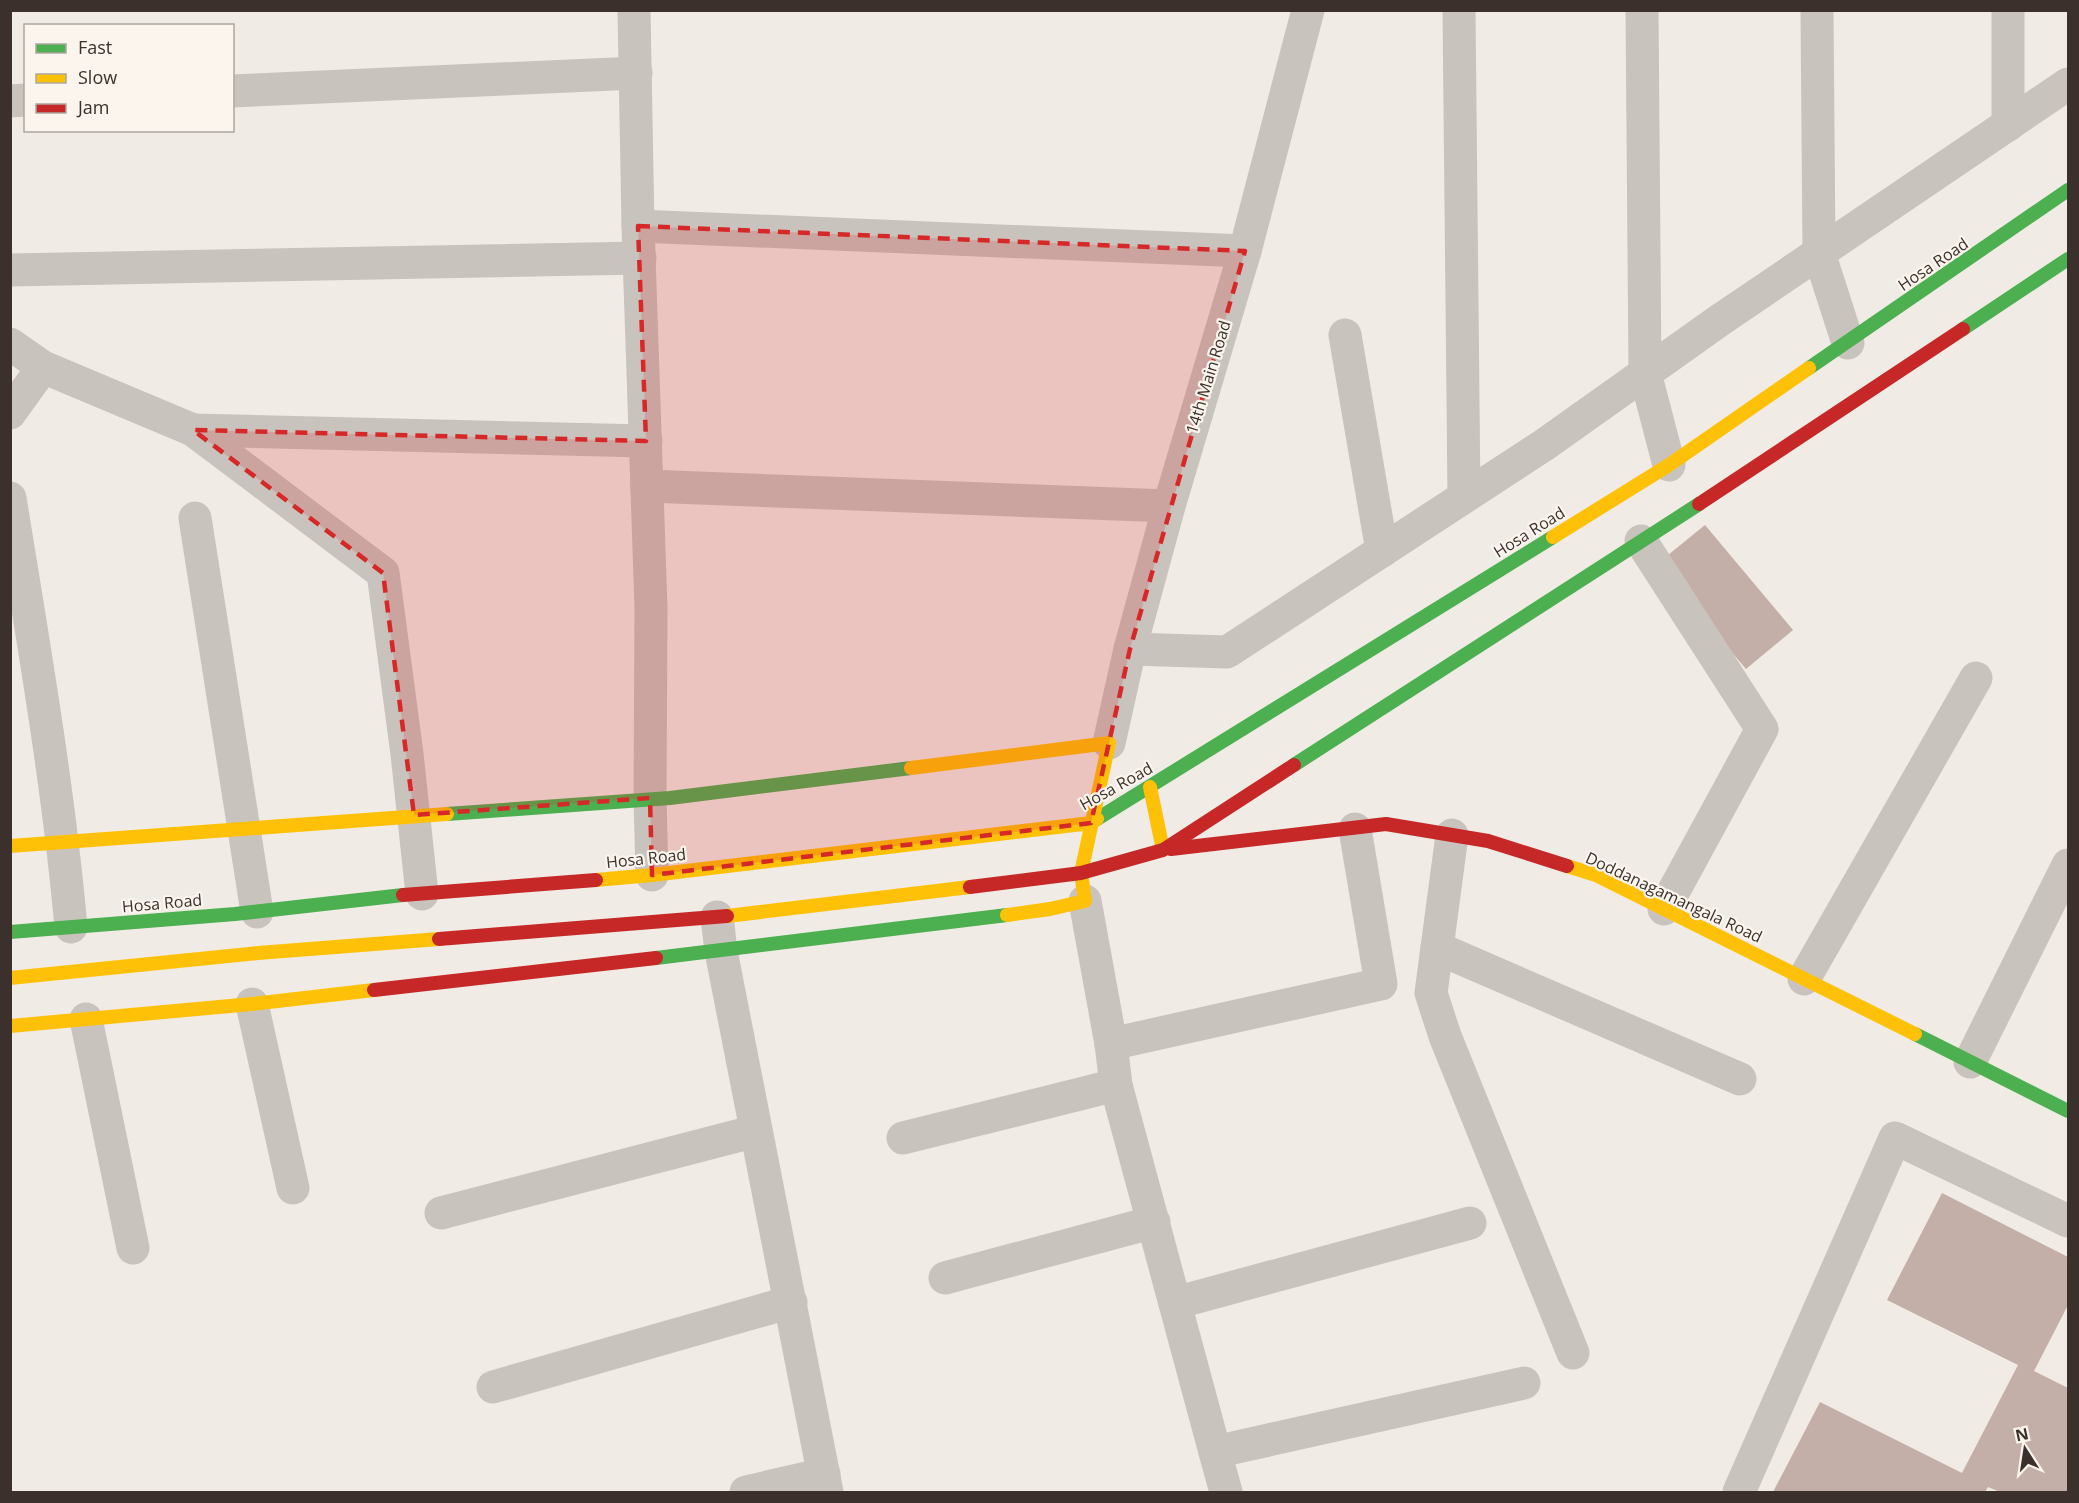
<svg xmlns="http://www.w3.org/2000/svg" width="2079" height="1503" font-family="'Open Sans',sans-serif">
<rect width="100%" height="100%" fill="#f0ebe5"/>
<!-- building -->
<g fill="#c3afa7">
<path d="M1705,525L1793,630L1746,669L1657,564Z"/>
<path d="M1942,1193L2068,1257V1305L2034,1371L2068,1388V1492H2000L1988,1487L1985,1492H1773L1820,1402L1962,1473L2018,1365L1887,1300Z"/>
</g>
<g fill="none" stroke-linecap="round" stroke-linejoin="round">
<!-- street -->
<g stroke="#c9c3be" stroke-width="33">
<path d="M634,10L638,226L651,608L650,798L652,875"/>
<path d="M1459,10L1464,497"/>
<path d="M1642,10L1645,373L1669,465"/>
<path d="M1817,10L1819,253L1848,343"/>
<path d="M2008,10V125"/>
<path d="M232,91L636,73"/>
<path d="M10,101L26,100"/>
<path d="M638,226L1245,251"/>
<path d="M10,270L640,258"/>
<path d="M1345,335L1382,551"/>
<path d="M10,344L43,367L193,430L383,573L407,754L422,894"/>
<path d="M10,413L43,367"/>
<path d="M193,430L646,441"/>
<path d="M647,486L1169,506"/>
<path d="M10,498C33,641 58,783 71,927"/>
<path d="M195,518L257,912"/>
<path d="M1641,541L1762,729L1664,909"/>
<path d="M1130,649L1227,652L1544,445L1720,320L2068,84"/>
<path d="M1109,743L1130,649L1169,506L1245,251L1308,10"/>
<path d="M1452,835L1431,993L1445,1036L1573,1353"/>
<path d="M1085,901L1111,1044L1116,1085L1215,1452"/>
<path d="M717,917L721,951L827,1492"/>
<path d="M1437,948L1740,1079"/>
<path d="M1804,979L1976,678"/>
<path d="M252,1004L293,1188"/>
<path d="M86,1019L133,1248"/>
<path d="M1111,1044L1381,984L1355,829"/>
<path d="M1970,1062L2068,865"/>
<path d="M903,1138L1116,1085"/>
<path d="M441,1213L756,1131"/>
<path d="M945,1278L1154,1222"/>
<path d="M1175,1303L1470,1223"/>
<path d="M493,1387L791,1302"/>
<path d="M746,1492L824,1474"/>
<path d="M1226,1492L1215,1452L1524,1383"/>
<path d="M1739,1492L1895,1138L2068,1221"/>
</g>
<!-- fast -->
<g stroke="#4caf50" stroke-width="14">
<path d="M1963,329L2068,259"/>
<path d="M1809,368L2068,190"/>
<path d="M1294,765L1699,504"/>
<path d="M447,814L670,798L911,768"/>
<path d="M1097,819L1553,537"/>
<path d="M10,932L235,914L403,895"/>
<path d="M656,958L1007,915"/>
<path d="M1915,1034L2068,1111"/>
</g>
<!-- slow -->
<g stroke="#ffc107" stroke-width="14">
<path d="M1553,537L1669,465L1809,368"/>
<path d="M911,768L1109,743L1081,873L1085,901L1050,909L1007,915"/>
<path d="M1150,787L1163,850"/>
<path d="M10,846L447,814"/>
<path d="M1567,866L1596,875L1915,1034"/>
<path d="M596,880L652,875L1091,823L1097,819"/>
<path d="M727,916L970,887"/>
<path d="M10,978L258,953L439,939"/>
<path d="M10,1026L252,1004L374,990"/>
</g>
<!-- jam -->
<g stroke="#c62828" stroke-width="14">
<path d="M1699,504L1963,329"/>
<path d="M1171,849L1386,824L1488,841L1567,866"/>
<path d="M970,887L1081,873L1163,850L1294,765"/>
<path d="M403,895L596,880"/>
<path d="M439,939L727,916"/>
<path d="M374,990L656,958"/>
</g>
</g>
<!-- marked area -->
<path fill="#d62828" fill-opacity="0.2" stroke="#d62828" stroke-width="4.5" stroke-dasharray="12 8" stroke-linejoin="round" d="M638,226L1245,251L1130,649L1091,823L652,875L650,798L414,815L383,573L193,430L646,441Z"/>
<g text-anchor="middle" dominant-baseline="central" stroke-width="4.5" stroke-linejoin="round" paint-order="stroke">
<!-- street labels -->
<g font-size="16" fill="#3b302b" stroke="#fbf5ee">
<text transform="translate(1933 264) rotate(-34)">Hosa Road</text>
<text transform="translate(1208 377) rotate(-73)">14th Main Road</text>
<text transform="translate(1529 532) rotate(-32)">Hosa Road</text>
<text transform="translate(1116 786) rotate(-29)">Hosa Road</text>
<text transform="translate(646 858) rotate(-6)">Hosa Road</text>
<text transform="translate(1674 897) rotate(25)">Doddanagamangala Road</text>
<text transform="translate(162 903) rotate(-5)">Hosa Road</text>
</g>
</g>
<!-- border -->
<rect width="2079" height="1503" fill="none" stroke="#3b302b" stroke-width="24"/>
<!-- legend -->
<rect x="24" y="24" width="210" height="108" fill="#fbf5ee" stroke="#aea6a0" stroke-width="1.5"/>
<rect x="36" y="44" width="30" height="9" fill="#4caf50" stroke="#aea6a0" stroke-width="1.5"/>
<text x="78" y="54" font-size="18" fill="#3b302b">Fast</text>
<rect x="36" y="74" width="30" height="9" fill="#ffc107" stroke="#aea6a0" stroke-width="1.5"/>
<text x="78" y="84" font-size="18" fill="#3b302b">Slow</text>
<rect x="36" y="104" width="30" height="9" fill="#c62828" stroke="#aea6a0" stroke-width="1.5"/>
<text x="78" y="114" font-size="18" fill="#3b302b">Jam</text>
<!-- north arrow -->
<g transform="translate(2025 1449) rotate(348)" stroke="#fbf5ee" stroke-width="4.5" paint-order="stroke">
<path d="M0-4.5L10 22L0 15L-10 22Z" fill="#3b302b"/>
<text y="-9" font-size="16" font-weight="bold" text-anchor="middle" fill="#3b302b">N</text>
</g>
</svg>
